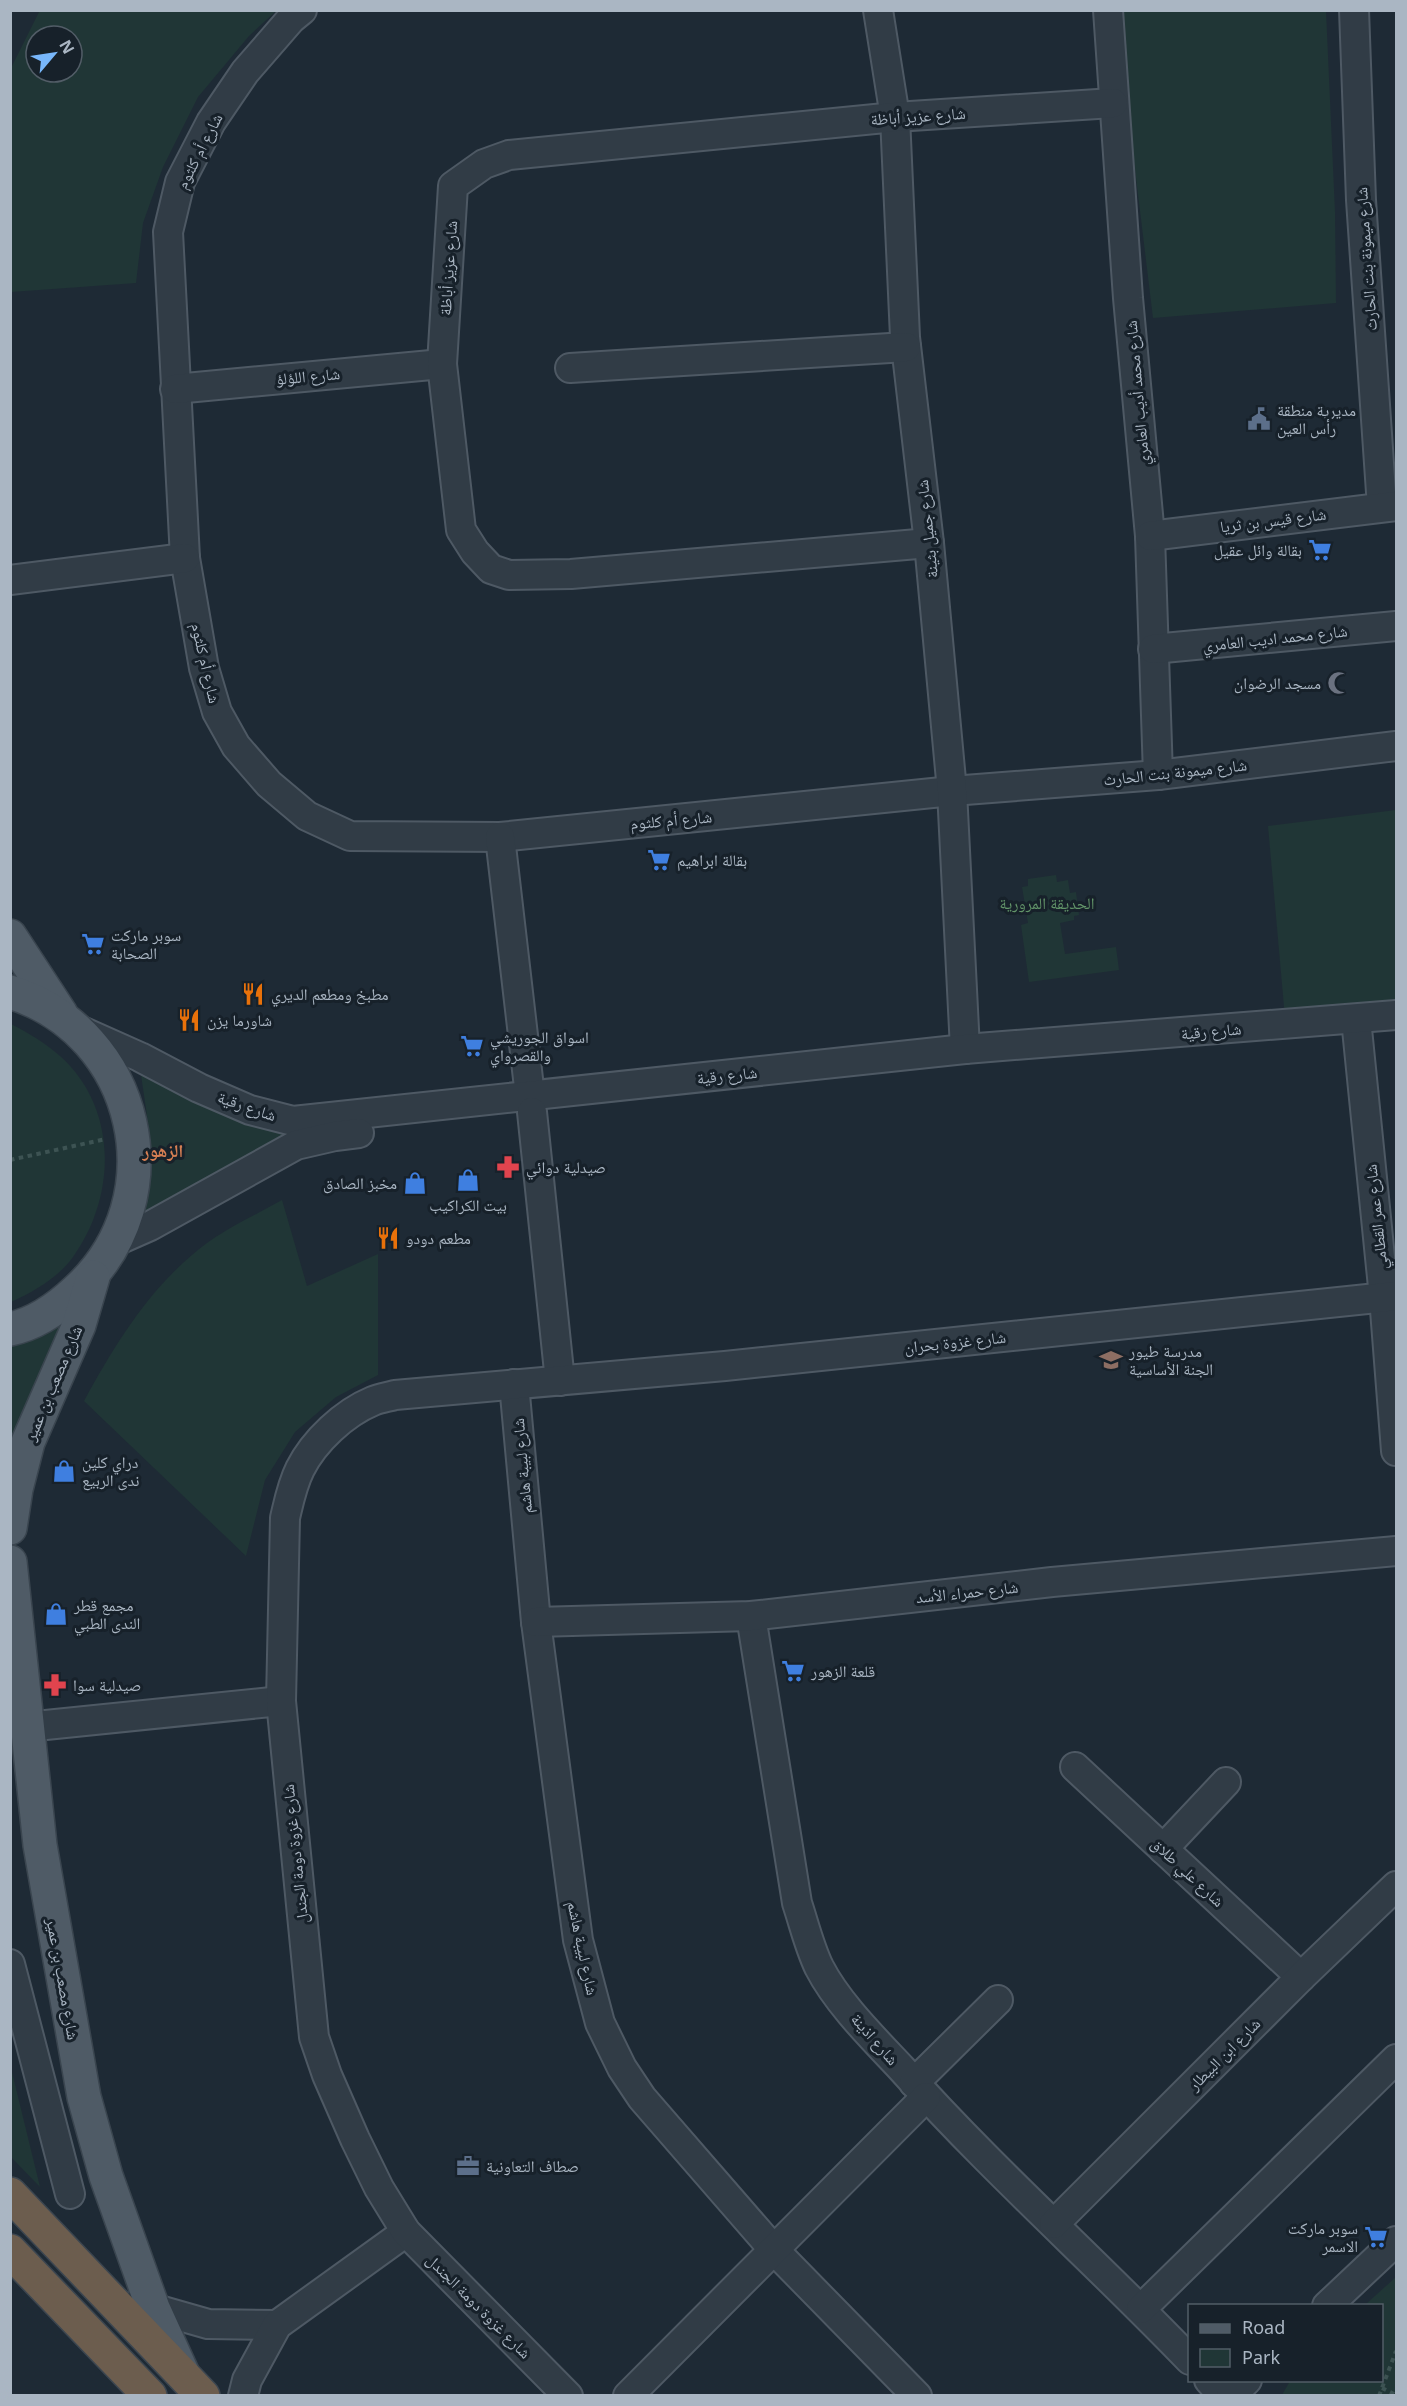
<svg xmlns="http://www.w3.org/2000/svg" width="1407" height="2406" font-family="'Noto Sans','Noto Naskh Arabic',sans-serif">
<rect width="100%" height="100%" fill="#1e2a35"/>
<!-- green -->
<g fill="#203636" fill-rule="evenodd">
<path d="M40,10L276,11L249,36L198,97L163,167L143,223L136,283L11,292V68ZM36,36H72V72H36Z"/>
<path d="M1120,11H1326L1335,212L1336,303L1153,318L1121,54Z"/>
<path d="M1396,810V1007L1285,1018L1268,826Z"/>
<path d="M1056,875L1057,882L1068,880L1070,893L1076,892L1079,915L1074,916V920L1060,923L1065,954L1116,947L1119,970L1029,982L1021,925L1028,923L1022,887L1028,886V879Z"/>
<path d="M11,1024C29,1033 45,1043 60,1056C119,1109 116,1197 73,1257C58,1278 33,1292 11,1302Z"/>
<path d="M140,1068L232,1114L285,1134L143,1215L151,1167L150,1136Z"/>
<path d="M282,1200L307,1286L378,1254V1375L336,1397L295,1432L265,1480L246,1556L84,1401C113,1348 145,1295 192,1255C218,1232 252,1217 282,1200Z"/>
<path d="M62,1320L11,1444V1342Z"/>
<path d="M10,2064L40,2187L11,2157Z"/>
<path d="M1396,2277V2395H1282L1290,2381L1382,2380V2306L1365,2305Z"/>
</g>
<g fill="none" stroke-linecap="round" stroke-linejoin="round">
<!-- minor casing -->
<g stroke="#4e5964" stroke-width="32">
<g id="minor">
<path d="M302,10L291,19L245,72L211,122L180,182L168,232L185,558L204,668L217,712L236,746L269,784L307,816L350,836L500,837L952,791L1158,775L1396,746"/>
<path d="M878,10L895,117L905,337L929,543L952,791L965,1049"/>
<path d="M1108,10L1128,298L1150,536L1158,775"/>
<path d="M1354,10L1361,200L1382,507"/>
<path d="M570,368L906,347"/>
<path d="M175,389L442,364"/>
<path d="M1150,536L1396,506"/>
<path d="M929,543L571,574L509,575L491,569L475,552L461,530L442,364L453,186L484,164L509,155L895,117L1113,103"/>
<path d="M10,580L185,558"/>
<path d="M1153,649L1396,626"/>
<path d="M500,837L530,1096"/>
<path d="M1356,1019L1384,1297L1396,1451"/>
<path d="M77,1029L140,1057L199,1088L250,1110L293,1121L965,1049L1396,1015"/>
<path d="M532,1112L560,1381"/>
<path d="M116,1241L150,1226L296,1145L335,1136L359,1133"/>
<path d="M514,1384L536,1622L578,1940L600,2023L622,2068L642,2098L774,2250L917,2396"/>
<path d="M751,1616L797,1903C804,1924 809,1946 819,1967C838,2004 874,2039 902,2069C993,2171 1095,2261 1190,2360"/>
<path d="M536,1622L751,1616L1052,1582L1396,1551"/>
<path d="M26,1727L281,1701"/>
<path d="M1075,1767L1301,1977"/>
<path d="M1163,1849L1226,1782"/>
<path d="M10,1964L70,2194"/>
<path d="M914,2083L998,2000"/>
<path d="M1054,2224L1301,1977L1396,1886"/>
<path d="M138,2304L208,2324L277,2325"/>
<path d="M1327,2306L1396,2241"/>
<path d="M1141,2309L1396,2059"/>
<path d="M1209,2380L1223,2396"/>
<path d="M243,2396L247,2380L277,2325L406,2232"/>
<path d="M568,2396L406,2232L379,2188L355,2139L327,2075L314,2037L281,1701L285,1518C289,1501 292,1485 300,1469C314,1441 344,1413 373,1401C380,1398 388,1397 395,1395L725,1366L1396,1296"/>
<path d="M628,2396L926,2097"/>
<path d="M1231,2396L1247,2380"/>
</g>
</g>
<!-- major casing -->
<g stroke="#3a454f" stroke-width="36">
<g id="major">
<path d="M10,936L61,1014"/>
<path d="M10,992C140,1032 177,1199 77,1290C59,1307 35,1324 10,1329"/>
<path d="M10,1528L16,1489L28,1442L79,1325L93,1277"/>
<path d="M10,1562L40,1845L84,2097L106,2176L153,2308L182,2372"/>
</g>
</g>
<!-- highway casing -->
<g stroke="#3c4650" stroke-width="36">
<g id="highway">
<path d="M10,2194L203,2396"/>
<path d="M10,2251L150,2396"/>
</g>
</g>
<!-- path -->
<g stroke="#3d5353" stroke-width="4" stroke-dasharray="4.5 4.5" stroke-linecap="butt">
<path d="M10,1160L106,1139"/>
<path d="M1382,2388L1396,2395"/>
<path d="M1379,2396L1396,2351"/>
</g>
<!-- minor -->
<use href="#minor" stroke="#313c46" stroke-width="28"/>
<!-- major -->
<use href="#major" stroke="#4f5b66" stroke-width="33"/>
<!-- highway -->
<use href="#highway" stroke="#6c5d4e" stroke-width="33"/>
</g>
<!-- icons -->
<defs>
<g id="civic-bare" transform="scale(1.8)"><path d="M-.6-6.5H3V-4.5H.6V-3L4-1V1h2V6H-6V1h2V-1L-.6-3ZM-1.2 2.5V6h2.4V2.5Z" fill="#5c6f8a" stroke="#17212a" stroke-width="2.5" paint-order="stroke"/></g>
<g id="supermarket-bare" transform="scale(1.8)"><path d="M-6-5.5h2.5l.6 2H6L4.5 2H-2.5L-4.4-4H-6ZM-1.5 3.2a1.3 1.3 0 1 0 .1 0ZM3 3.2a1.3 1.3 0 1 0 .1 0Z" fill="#3f7fe0" stroke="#17212a" stroke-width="2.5" paint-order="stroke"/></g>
<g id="mosque-bare" transform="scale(1.8)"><path d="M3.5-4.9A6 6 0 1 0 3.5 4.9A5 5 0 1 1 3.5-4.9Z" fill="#6b7280" stroke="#17212a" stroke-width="2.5" paint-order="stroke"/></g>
<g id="restaurant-bare" transform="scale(1.8)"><path d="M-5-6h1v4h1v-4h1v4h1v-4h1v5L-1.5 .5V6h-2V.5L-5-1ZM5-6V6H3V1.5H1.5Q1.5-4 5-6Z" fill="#e8710a" stroke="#17212a" stroke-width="2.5" paint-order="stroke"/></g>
<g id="pharmacy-bare" transform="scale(1.8)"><path d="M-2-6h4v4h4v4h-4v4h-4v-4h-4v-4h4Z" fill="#e0444e" stroke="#17212a" stroke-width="2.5" paint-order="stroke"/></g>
<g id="shop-bare" transform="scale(1.8)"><path d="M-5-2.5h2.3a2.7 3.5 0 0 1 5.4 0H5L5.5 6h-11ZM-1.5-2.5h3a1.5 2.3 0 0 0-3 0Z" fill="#3f7fe0" stroke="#17212a" stroke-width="2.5" paint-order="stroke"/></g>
<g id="school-bare" transform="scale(1.8)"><path d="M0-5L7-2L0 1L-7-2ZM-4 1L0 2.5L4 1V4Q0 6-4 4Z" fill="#8d6e63" stroke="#17212a" stroke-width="2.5" paint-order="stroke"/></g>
<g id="office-bare" transform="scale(1.8)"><path d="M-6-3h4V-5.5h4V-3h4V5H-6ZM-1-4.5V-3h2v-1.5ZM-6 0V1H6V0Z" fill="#5c6f8a" stroke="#17212a" stroke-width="2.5" paint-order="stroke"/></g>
</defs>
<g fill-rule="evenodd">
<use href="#civic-bare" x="1259" y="419"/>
<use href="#supermarket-bare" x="1320" y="550"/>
<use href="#mosque-bare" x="1339" y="683"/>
<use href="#supermarket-bare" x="659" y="860"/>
<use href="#supermarket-bare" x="93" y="944"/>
<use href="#restaurant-bare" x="253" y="994"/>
<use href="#restaurant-bare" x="189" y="1020"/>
<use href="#supermarket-bare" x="472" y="1046"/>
<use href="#pharmacy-bare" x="508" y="1167"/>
<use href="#shop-bare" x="468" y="1180"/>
<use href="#shop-bare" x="415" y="1183"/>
<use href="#restaurant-bare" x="388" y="1238"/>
<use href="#school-bare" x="1111" y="1360"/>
<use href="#shop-bare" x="64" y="1471"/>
<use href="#shop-bare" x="56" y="1614"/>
<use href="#supermarket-bare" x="793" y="1671"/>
<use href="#pharmacy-bare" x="55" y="1685"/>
<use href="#office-bare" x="468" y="2166"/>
<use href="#supermarket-bare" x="1376" y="2237"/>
</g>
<g text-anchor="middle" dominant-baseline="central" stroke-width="6" stroke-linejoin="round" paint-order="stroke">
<!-- street labels -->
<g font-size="16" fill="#aab6c3" stroke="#17212a">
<text transform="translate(918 116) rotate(-4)">شارع عزيز أباظة</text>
<text transform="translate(199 151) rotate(-63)">شارع أم كلثوم</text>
<text transform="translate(1366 259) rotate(-94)">شارع ميمونة بنت الحارث</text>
<text transform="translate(448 268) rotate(-86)">شارع عزيز أباظة</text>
<text transform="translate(308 376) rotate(-5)">شارع اللؤلؤ</text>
<text transform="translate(1137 393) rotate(-95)">شارع محمد أديب العامري</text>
<text transform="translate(1273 520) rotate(-7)">شارع قيس بن ثريا</text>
<text transform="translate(927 529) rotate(-96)">شارع جميل بثينة</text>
<text transform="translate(1275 638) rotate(-6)">شارع محمد اديب العامري</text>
<text transform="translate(206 663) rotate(77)">شارع أم كلثوم</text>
<text transform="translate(1175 772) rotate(-6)">شارع ميمونة بنت الحارث</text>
<text transform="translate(671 820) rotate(-5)">شارع أم كلثوم</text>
<text transform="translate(1211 1031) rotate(-5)">شارع رقية</text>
<text transform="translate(727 1075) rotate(-6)">شارع رقية</text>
<text transform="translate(247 1106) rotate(19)">شارع رقية</text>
<text transform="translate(1376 1217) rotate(-96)">شارع عمر القطامي</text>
<text transform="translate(955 1342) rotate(-6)">شارع غزوة بحران</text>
<text transform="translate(53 1383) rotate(-67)">شارع مصعب بن عمير</text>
<text transform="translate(522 1466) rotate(-95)">شارع لبيبة هاشم</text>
<text transform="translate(967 1592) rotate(-6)">شارع حمراء الأسد</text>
<text transform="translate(295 1854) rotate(-96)">شارع غزوة دومة الجندل</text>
<text transform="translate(1188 1872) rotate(43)">شارع علي طلاق</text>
<text transform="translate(583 1948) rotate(78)">شارع لبيبة هاشم</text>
<text transform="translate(63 1979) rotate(80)">شارع مصعب بن عمير</text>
<text transform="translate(875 2039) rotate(49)">شارع اذينة</text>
<text transform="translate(1224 2054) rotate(-45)">شارع ابن البيطار</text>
<text transform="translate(479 2306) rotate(45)">شارع غزوة دومة الجندل</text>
</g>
<!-- poi labels -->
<g font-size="16" fill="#aab6c3" stroke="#17212a" text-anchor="start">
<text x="1277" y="410">مديرية منطقة<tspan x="1277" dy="18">رأس العين</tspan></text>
<text x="1302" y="550" text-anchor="end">بقالة وائل عقيل</text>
<text x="1321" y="683" text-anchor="end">مسجد الرضوان</text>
<text x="677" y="860">بقالة ابراهيم</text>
<text x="111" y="935">سوبر ماركت<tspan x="111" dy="18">الصحابة</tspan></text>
<text x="271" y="994">مطبخ ومطعم الديري</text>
<text x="207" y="1020">شاورما يزن</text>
<text x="490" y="1037">اسواق الجوريشي<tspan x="490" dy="18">والقصرواي</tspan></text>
<text x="526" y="1167">صيدلية دوائي</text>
<text x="397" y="1183" text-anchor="end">مخبز الصادق</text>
<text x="468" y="1205" text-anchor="middle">بيت الكراكيب</text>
<text x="406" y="1238">مطعم دودو</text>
<text x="1129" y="1351">مدرسة طيور<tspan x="1129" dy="18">الجنة الأساسية</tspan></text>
<text x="82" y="1462">دراي كلين<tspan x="82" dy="18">ندى الربيع</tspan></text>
<text x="74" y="1605">مجمع قطر<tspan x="74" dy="18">الندى الطبي</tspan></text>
<text x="811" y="1671">قلعة الزهور</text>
<text x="73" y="1685">صيدلية سوا</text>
<text x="486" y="2166">صطاف التعاونية</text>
<text x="1358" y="2228" text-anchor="end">سوبر ماركت<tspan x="1358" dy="18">الاسمر</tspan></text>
</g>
<!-- park labels -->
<g font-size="16" fill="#629469" stroke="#17212a">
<text x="1047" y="903">الحديقة المرورية</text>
</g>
<!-- neighbourhood labels -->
<g font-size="18" font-weight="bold" fill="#d67f53" stroke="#17212a">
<text x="163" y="1150">الزهور</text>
</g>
</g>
<!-- border -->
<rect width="1407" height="2406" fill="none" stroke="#aab6c3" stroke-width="24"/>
<!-- legend -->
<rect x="1188" y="2304" width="195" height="78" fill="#17212a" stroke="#525d67" stroke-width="1.5"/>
<rect x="1200" y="2324" width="30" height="9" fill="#4f5b66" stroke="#525d67" stroke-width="1.5"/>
<text x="1242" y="2334" font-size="18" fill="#aab6c3">Road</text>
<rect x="1200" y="2349" width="30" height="18" fill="#203636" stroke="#525d67" stroke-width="1.5"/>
<text x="1242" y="2364" font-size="18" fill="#aab6c3">Park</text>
<!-- north arrow -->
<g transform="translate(54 54) rotate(61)"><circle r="28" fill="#17212a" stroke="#525d67" stroke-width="1.5"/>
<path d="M0-4.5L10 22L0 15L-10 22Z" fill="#78b7fb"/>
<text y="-9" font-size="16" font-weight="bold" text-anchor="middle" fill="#aab6c3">N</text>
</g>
</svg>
